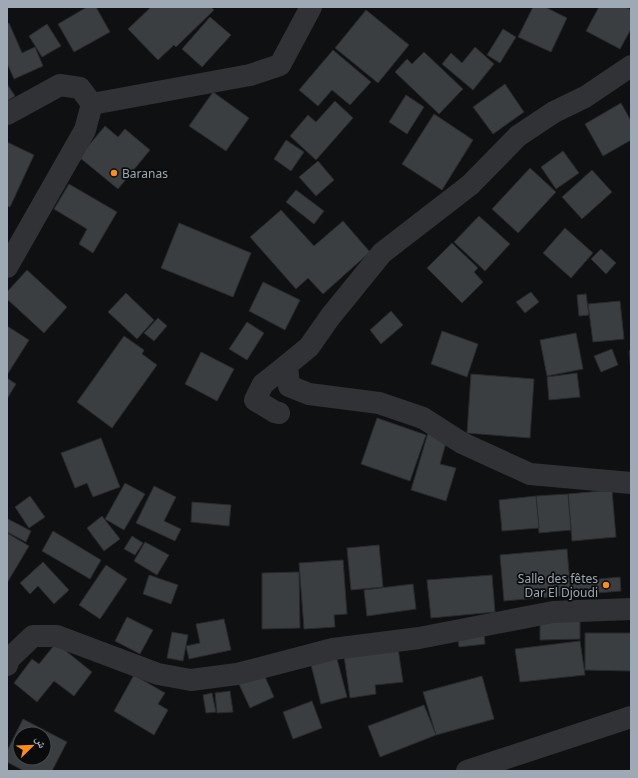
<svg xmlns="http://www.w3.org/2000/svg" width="638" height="778" font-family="'Noto Sans','Noto Naskh Arabic',sans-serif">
<rect width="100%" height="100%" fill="#0f1011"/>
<!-- building -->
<g fill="#3b3e41" stroke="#292a2d" fill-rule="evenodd">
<path d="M87,7H96L110,32L74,52L58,24Z"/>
<path d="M151,7H211L214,10L176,47L174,45L158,60L128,29Z"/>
<path d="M533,7H545L567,18L551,52L518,37Z"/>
<path d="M599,7H626L631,10V29L620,49L586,31Z"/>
<path d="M366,10L409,45L378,83L335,48Z"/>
<path d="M210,17L231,35L202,67L182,49Z"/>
<path d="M9,23L22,53L35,47L43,66L14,79L7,63V24Z"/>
<path d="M47,24L61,46L42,57L29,36Z"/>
<path d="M503,29L516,37L500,63L487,55Z"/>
<path d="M475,47L494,64L473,90L442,64L451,53L462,63Z"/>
<path d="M333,50L371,82L350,105L332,90L318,106L299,90Z"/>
<path d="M424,52L463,89L439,114L395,72L407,59L412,64Z"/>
<path d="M7,84L15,96L7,101Z"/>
<path d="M505,84L524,112L493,134L473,107Z"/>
<path d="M213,92L249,118L226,151L189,126Z"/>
<path d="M406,95L424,107L407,134L389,122Z"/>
<path d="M335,101L353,118L316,160L290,136L308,115L316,122Z"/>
<path d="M621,103L631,121V140L603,156L585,124Z"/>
<path d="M434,114L473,140L442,190L402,164Z"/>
<path d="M105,126L118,137L125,129L150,150L118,189L79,157Z"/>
<path d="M286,140L304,152L291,171L274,159Z"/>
<path d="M7,142L34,155L10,207L7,206Z"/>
<path d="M563,151L579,173L556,189L541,167Z"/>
<path d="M318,161L334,180L316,196L299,177Z"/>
<path d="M530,168L556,192L518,233L492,209Z"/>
<path d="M592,170L612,192L582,219L562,197Z"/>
<path d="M69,184L117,212L93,253L79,244L87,229L54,209Z"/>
<path d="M296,190L324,211L314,224L286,202Z"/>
<path d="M281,210L314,246L343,221L370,252L323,294L308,278L296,289L250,237Z"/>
<path d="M479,216L510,244L485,271L454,242Z"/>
<path d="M179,223L251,253L233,297L161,268Z"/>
<path d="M565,228L593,253L571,278L543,253Z"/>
<path d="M452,243L478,268L474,272L483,282L462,303L427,268Z"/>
<path d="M601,249L616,263L606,274L591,259Z"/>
<path d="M27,270L67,307L44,333L7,299V292Z"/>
<path d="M263,282L300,300L285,330L249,311Z"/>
<path d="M531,292L539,302L525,313L516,302Z"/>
<path d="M126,293L154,320L137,339L108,312Z"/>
<path d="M586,294L589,315L579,316L577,295Z"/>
<path d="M620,301L624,339L593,342L588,304Z"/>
<path d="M391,311L403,325L381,344L370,330Z"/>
<path d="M158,318L167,326L154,341L144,333Z"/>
<path d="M247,322L264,333L247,360L229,349Z"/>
<path d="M7,326L29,340L7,375Z"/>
<path d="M442,331L478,344L467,377L431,364Z"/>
<path d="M576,333L583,369L547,376L540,340Z"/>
<path d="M124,336L144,350L142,354L157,365L112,428L77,402Z"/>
<path d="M612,349L618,365L601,372L594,356Z"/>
<path d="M631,350V371L629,351Z"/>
<path d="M201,352L234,369L217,401L185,384Z"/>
<path d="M577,373L580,397L549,400L547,377Z"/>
<path d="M471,374L534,379L530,438L467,433Z"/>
<path d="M7,378L16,384L7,399Z"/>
<path d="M377,418L426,435L410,481L361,464Z"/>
<path d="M428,433L447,439L440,464L456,468L446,501L411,490Z"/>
<path d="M101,438L120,487L93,497L87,483L75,488L61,453Z"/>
<path d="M125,483L145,494L124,530L105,519Z"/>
<path d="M154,486L176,497L164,521L181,529L175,541L136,523Z"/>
<path d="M612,490L616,537L572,541L568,494Z"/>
<path d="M568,494L571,530L539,533L536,496Z"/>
<path d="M30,496L45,517L29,528L15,507Z"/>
<path d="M536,496L539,528L502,531L499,500Z"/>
<path d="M192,502L231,505L229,526L191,522Z"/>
<path d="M102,516L120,539L104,551L87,528Z"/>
<path d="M8,519L31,531L26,542L7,532V522Z"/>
<path d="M53,531L101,560L90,579L42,551Z"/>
<path d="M7,533L29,546L7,583Z"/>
<path d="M132,536L143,543L135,555L124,549Z"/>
<path d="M145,542L169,555L157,575L134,561Z"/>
<path d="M379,545L383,587L351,590L347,548Z"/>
<path d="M567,549L571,595L504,601L500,555Z"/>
<path d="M343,560L347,614L334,615L335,627L304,629L299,563Z"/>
<path d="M43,562L69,590L54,604L38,586L30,594L20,583Z"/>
<path d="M106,565L127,579L100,619L79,605Z"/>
<path d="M299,572L300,628L262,629V573Z"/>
<path d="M149,575L178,585L171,604L143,594Z"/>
<path d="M492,575L495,612L431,618L427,580Z"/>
<path d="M620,577L621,591L571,595L570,582Z"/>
<path d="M413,584L416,609L367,616L364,590Z"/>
<path d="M127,617L153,630L140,654L115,641Z"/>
<path d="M224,619L231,650L189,659L186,646L200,643L196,624Z"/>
<path d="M580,620V639L540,640V622Z"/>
<path d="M484,630L485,644L459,647L457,632Z"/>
<path d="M172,632L188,635L183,661L167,658Z"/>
<path d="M585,633H631V671L585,670Z"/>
<path d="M397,641L403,682L375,685L376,694L350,698L343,649Z"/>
<path d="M580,641L585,675L520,682L515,649Z"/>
<path d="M56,643L92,672L74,696L54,681L37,702L14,683L32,659L39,664Z"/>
<path d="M336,655L347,697L321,704L310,661Z"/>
<path d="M262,670L274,697L250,708L238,682Z"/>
<path d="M134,675L165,693L158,704L168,710L154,735L114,711Z"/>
<path d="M482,676L494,719L436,735L423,692Z"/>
<path d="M230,691L233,712L217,713L215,693Z"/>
<path d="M212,693L216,712L206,713L203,695Z"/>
<path d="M312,701L322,728L293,739L283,712Z"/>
<path d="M424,705L436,735L380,757L368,726Z"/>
<path d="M23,719L67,742L52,771H24L7,762V751ZM20,734H44V758H20Z"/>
</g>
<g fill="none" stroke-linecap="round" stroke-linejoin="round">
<!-- minor -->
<g stroke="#303236" stroke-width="22">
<path d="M631,66L585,97L554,112L518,136L470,185L382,253L330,317L309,347L287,365L289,386L309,394L379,403L423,418L462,443L530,474L631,483"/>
<path d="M92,104L250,75L280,65L311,7"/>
<path d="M7,114L60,85L80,88L92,104L85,130L7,267"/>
<path d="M279,413L275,412L255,400L263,384L287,365"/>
<path d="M7,665L9,659L33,636H57L158,674L191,680L237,674L333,649L419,638L553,612L631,609"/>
<path d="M467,771L631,717"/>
</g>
</g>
<!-- markers -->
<g fill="#ff8d19" stroke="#0a0b0c" stroke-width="1.5">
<circle cx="114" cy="173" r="4"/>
<circle cx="606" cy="585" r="4"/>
</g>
<g text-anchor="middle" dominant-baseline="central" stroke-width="3.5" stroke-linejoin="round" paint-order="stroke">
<!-- poi labels -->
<g font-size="12" fill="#9fa9b3" stroke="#0a0b0c" text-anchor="start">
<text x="122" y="173">Baranas</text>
<text x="598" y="578" text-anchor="end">Salle des fêtes<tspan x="598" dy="14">Dar El Djoudi</tspan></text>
</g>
</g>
<!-- border -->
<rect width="638" height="778" fill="none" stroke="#9fa9b3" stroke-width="16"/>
<!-- north arrow -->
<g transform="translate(32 746) rotate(67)"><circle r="19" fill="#0a0b0c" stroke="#464a4f"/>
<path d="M0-3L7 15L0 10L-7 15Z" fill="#ff8d19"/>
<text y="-6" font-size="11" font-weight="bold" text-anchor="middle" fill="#9fa9b3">ش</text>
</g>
</svg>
